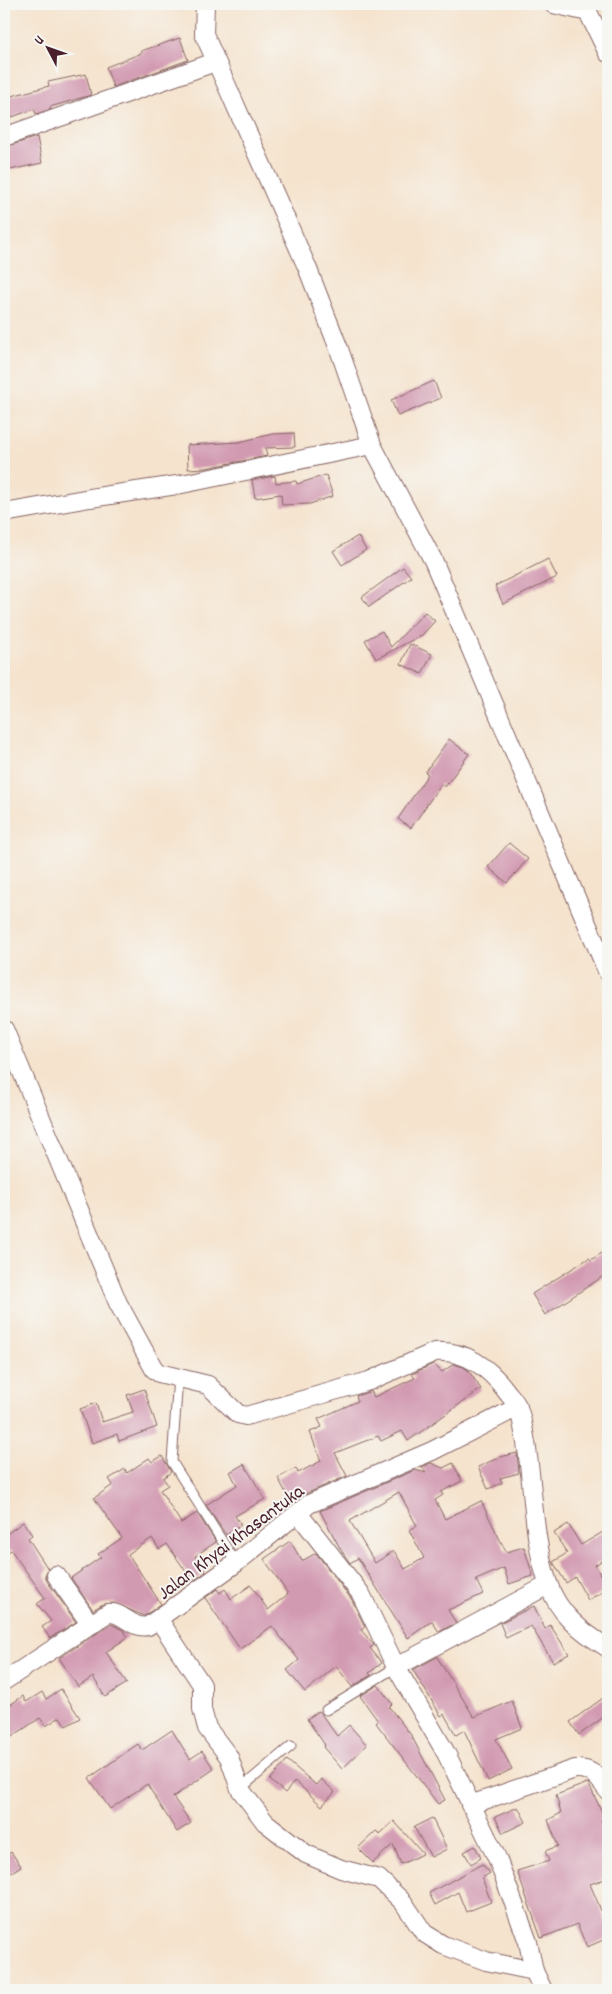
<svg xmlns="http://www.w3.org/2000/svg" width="612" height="1994" viewBox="0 0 612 1994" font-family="Dekko,sans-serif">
<rect width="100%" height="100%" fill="#f6f6f2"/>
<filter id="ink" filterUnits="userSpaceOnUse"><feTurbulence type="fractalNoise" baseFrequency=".02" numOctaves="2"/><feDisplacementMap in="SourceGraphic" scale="10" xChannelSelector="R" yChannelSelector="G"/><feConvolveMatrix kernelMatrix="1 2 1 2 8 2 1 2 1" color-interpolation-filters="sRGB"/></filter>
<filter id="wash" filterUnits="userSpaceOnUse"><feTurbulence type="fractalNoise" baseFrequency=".0096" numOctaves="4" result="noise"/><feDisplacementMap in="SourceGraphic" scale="20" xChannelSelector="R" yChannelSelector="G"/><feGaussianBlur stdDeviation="1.12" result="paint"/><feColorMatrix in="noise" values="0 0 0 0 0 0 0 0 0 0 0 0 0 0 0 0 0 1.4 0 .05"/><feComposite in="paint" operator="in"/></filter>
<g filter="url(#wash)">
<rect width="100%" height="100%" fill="#f5e3cd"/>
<g id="blocks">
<g fill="#d29ab1" fill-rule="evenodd">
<path d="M180,38L188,60L113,87L106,67L142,53L141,51Z"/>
<path d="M86,74L91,95L50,107L51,109L36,114L34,109L4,120V98L49,86L48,82Z"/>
<path d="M37,137L42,163L10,170L5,147Z"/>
<path d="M434,381L441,398L398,416L391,400Z"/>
<path d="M294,433L295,447L265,448L267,456L206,468L188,469L187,445L239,442L273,434Z"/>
<path d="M326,475L333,496L310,504L282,505L281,494L255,498L252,480L275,476L276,483L296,481L297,484Z"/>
<path d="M358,536L366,550L342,565L333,551Z"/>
<path d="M548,559L557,577L503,604L495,586Z"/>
<path d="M403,567L411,577L369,607L362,597Z"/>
<path d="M425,612L435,621L422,635L376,659L365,640L382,631L391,647Z"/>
<path d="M410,644L432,654L422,674L401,664Z"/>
<path d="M449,739L469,754L445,787L441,784L411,828L398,819L428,774L425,772Z"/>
<path d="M509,843L528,859L507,883L488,867Z"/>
<path d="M608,1249V1273L545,1315L532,1294L589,1258L591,1260Z"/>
<path d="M433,1364L442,1372L454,1364L463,1367L468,1370L481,1389L408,1441L402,1431L381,1441L378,1436L335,1453L347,1476L305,1494L292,1504L278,1478L296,1468L298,1473L321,1461L310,1432L322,1427L318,1419L358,1401L356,1396L371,1391L374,1397L415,1378L412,1374Z"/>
<path d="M144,1389L157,1427L119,1441L117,1434L92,1443L80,1409L96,1403L102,1422L133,1412L127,1395Z"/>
<path d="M517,1453L519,1473L500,1478L502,1483L488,1489L478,1467L500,1457Z"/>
<path d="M162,1456L171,1472L163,1478L168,1485L160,1490L181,1523L197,1513L216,1542L195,1556L206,1572L190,1583L186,1578L189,1576L167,1544L159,1549L152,1538L128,1554L161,1604L144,1616L114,1603L103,1604L93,1610L71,1578L101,1557L98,1554L122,1538L94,1498L113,1485L109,1479L125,1469L127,1473L149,1458L152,1462Z"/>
<path d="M431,1463L443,1468L453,1463L462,1481L441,1492L443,1495L435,1500L445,1519L481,1501L506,1552L524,1547L533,1576L509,1584L504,1568L476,1580L483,1594L448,1610L456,1623L439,1632L432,1621L408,1638L358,1558L350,1563L341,1550L320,1511L415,1470L426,1473L422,1467ZM399,1492L417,1526L409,1530L424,1558L405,1569L394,1551L375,1563L350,1521Z"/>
<path d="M244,1464L265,1499L235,1516L241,1525L226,1535L206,1505L237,1485L230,1472Z"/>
<path d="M23,1522L32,1535L28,1538L48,1569L45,1575L47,1581L76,1622L50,1638L42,1627L51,1621L37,1604L45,1598L11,1550L4,1555V1536Z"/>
<path d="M568,1524L581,1545L608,1529V1557L595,1565L608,1589L588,1600L575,1577L566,1583L553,1562L567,1553L554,1533Z"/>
<path d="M290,1541L302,1561L316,1553L352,1600L365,1627L361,1630L374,1645L370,1648L382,1663L369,1673L371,1675L352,1687L336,1666L305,1692L287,1670L299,1660L272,1626L240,1649L205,1598L217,1589L220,1593L225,1589L231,1599L251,1585L268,1610L288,1594L264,1559Z"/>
<path d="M534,1606L545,1629L550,1625L569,1654L553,1662L531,1626L506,1638L500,1623Z"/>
<path d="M111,1624L123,1630L128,1637L106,1652L127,1683L105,1697L93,1677L78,1687L59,1658Z"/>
<path d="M437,1657L474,1717L512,1701L522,1728L496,1739L512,1769L488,1781L464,1730L456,1735L444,1714L441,1716L413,1670Z"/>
<path d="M378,1685L392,1704L389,1707L411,1735L445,1800L438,1804L376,1723L378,1721L360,1696Z"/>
<path d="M61,1689L80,1718L66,1726L60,1717L46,1726L40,1718L4,1742V1709L23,1696L26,1702L42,1692L46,1699Z"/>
<path d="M603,1698L608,1706V1714L579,1735L570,1722Z"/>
<path d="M319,1711L337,1736L349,1725L367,1745L342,1769L323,1747L325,1745L307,1719Z"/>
<path d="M172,1730L190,1759L202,1751L214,1769L173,1797L191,1823L177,1832L147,1784L110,1809L89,1778L138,1744L142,1750Z"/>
<path d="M287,1760L316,1785L321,1779L335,1792L322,1806L295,1781L285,1793L270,1780Z"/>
<path d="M588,1783L605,1818L601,1820L608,1837V1878L590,1884L608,1927V1938L587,1947L577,1924L541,1938L517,1871L549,1861L545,1851L558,1846L548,1820L561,1813L556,1795Z"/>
<path d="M518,1807L526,1822L503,1833L495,1817Z"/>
<path d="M432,1818L447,1849L431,1857L414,1827Z"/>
<path d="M394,1821L423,1854L401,1864L393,1844L373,1863L358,1848L376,1831L380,1834Z"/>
<path d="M475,1846L481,1858L471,1864L464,1852Z"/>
<path d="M11,1852L21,1866L4,1877V1857Z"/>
<path d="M482,1864L490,1873L482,1878L491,1902L466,1912L458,1892L435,1905L429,1893Z"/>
</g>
</g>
</g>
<g filter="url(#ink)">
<use href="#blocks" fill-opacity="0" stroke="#866464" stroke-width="1"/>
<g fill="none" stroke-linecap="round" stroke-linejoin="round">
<defs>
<g id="lane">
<path d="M178,1377L172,1462L236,1563"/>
<path d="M326,1710L396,1667"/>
<path d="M240,1789L291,1746"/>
</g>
<g id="street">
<path d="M205,4L204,34L307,267L339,349L372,445L433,560L608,973"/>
<path d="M553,4L588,12L608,53"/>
<path d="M4,137L215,62"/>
<path d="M4,513L90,498L177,485L372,445"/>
<path d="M4,1029L118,1303L154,1369L159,1373L208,1385L238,1414L246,1416L369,1381L435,1352C467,1350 490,1369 507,1392C511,1397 516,1402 518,1408C522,1417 523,1428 525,1437C534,1485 532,1537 548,1583C558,1614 582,1632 608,1648"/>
<path d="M298,1513L361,1594L396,1667L446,1753L497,1858L528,1942L534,1971"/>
<path d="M56,1575L91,1625"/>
<path d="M159,1620L202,1685V1709L207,1728L229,1757L240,1789L265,1822L306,1854L341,1869L379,1879L403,1902L424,1933L443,1945L486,1961L534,1971L543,1990"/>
<path d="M396,1667L548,1585"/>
<path d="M4,1681L108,1613C123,1611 132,1630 148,1626L236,1563L309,1504L432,1451L518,1407"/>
<path d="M470,1805L575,1769C593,1768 598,1778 608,1791"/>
</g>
</defs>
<use href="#lane" stroke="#866464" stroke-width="11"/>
<use href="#street" stroke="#866464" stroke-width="20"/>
<use href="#lane" stroke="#fff" stroke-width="9"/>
<use href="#street" stroke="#fff" stroke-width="18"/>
</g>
</g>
<g text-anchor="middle" stroke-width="4" stroke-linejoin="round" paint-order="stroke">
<g font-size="20" fill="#4a1f2b" stroke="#f6f6f2">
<text transform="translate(230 1541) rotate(-37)" y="7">Jalan Khyai Khasantuka</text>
</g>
</g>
<rect width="612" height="1994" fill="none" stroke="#f6f6f2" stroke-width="20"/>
<g transform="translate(48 48) rotate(311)" stroke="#f6f6f2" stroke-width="4" paint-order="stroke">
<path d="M0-4L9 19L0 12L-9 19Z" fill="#4a1f2b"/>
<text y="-8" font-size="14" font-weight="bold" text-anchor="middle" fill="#4a1f2b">U</text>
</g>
</svg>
